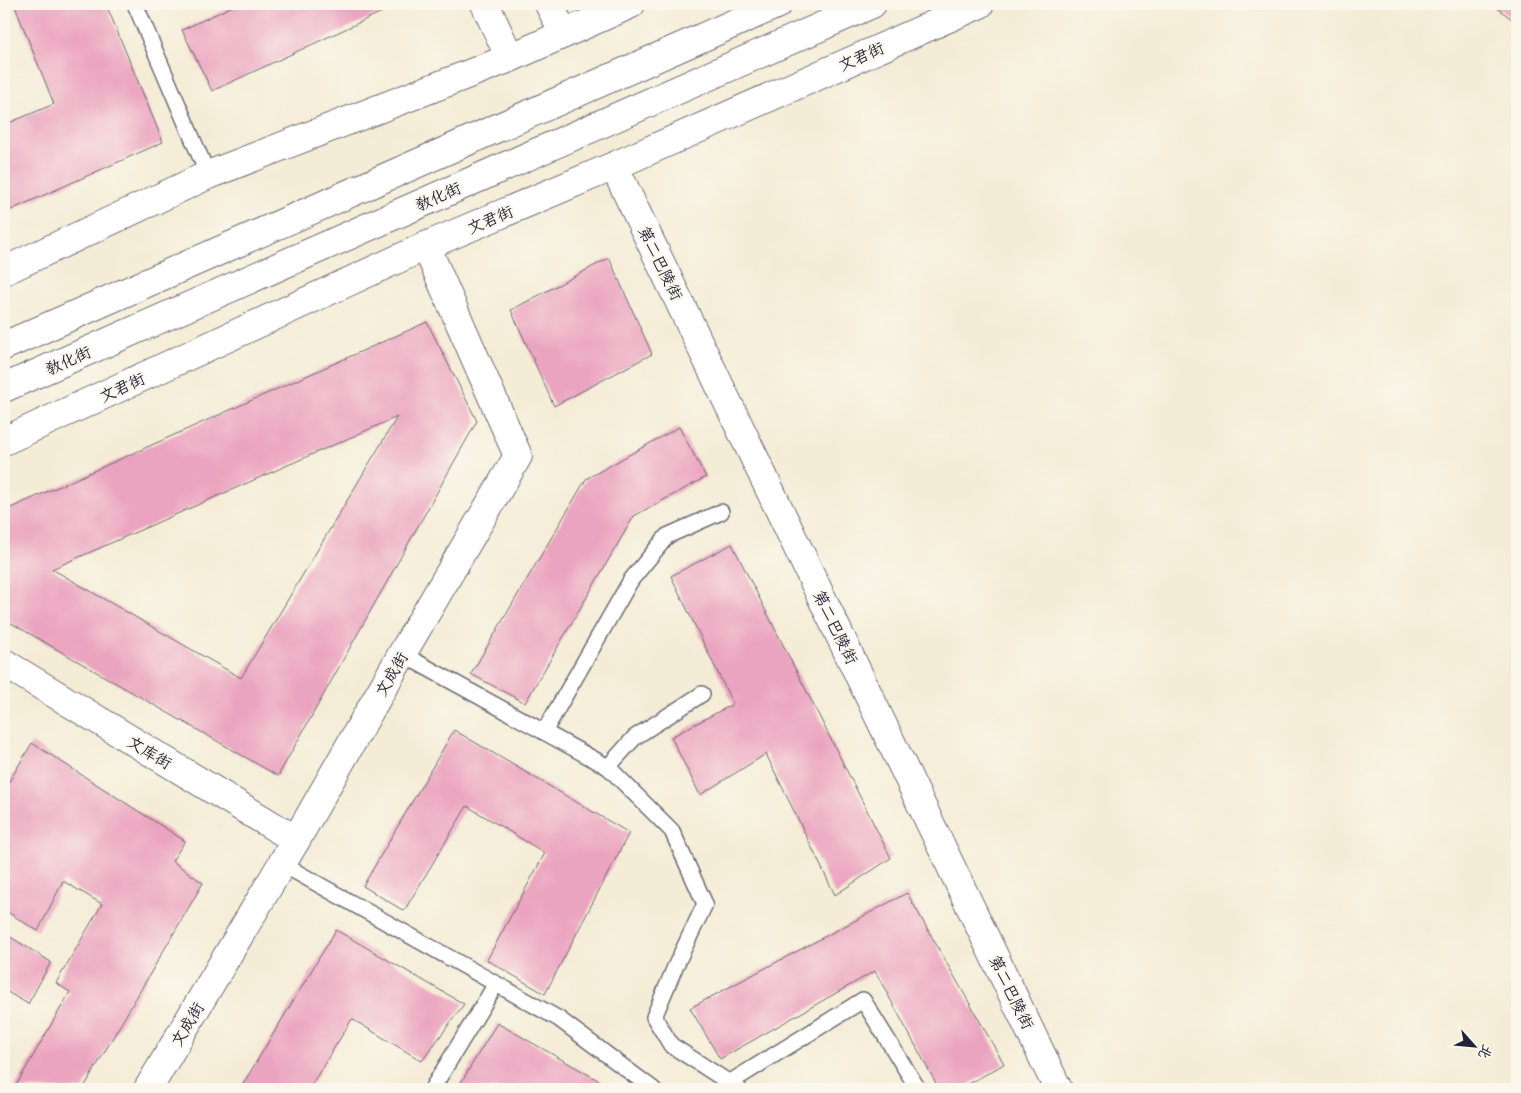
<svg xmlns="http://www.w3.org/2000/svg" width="1521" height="1093" viewBox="0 0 1521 1093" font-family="Sriracha,'LXGW WenKai TC',sans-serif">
<rect width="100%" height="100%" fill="#fbf7ec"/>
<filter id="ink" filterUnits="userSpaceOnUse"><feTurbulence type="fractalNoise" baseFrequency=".02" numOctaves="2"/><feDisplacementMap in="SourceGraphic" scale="10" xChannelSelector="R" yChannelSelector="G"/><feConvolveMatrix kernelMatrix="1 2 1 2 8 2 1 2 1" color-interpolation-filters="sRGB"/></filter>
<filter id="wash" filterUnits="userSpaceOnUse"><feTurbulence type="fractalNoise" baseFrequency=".0096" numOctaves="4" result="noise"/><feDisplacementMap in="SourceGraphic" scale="20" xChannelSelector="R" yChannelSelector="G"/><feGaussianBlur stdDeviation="1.12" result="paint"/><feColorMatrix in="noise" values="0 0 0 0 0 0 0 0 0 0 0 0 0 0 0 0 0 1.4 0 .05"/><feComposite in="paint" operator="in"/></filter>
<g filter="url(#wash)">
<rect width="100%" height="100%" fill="#f4ecd6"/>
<g id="blocks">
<g fill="#eba4bf" fill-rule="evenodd">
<path d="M14,4H106L163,142L4,213V125L54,104Z"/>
<path d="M237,4H399L212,91L182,30Z"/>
<path d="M1492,4H1517V23Z"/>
<path d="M609,258L652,354L554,406L511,310Z"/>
<path d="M427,322L477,421L278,776L4,619V511ZM397,417L241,678L52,569Z"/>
<path d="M679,427L706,477L634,516L525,703L471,674L586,479Z"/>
<path d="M732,544L891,858L835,895L766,754L700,795L671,737L733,704L671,576Z"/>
<path d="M454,730L629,833L545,994L487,960L545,853L467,806L404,911L363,886Z"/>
<path d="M32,743L185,841L172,861L203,883L83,1089H14L70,992L56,983L102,904L63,881L38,931L4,910V790Z"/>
<path d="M907,893L1004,1064L960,1089H939L875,971L720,1059L690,1008Z"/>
<path d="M336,930L464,1004L422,1061L352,1019L309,1089H240Z"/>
<path d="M4,933L51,962L28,1004L4,990Z"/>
<path d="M497,1023L614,1089H457Z"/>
</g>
</g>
</g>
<g filter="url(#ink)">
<use href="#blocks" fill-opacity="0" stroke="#6c6971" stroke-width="1"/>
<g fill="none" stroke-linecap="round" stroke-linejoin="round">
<defs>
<g id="service">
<path d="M135,4L208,175"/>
<path d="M402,654L608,767L672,831L705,904L675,967L654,1017L671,1045L739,1089"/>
<path d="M544,732L631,580L667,536L721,512"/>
<path d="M608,767L635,737L702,694"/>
<path d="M282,864L559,1019L653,1089"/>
<path d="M729,1083L863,1000L918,1089"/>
<path d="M432,1089L496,984"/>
</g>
<path id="minor" d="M4,663L296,840"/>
<g id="tertiary">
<path d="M614,166L1058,1089"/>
<path d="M148,1089L296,840L402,654L518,456L426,246"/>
</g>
<g id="secondary">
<path d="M485,4L510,58"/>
<path d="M549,4L564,34"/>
</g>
<g id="trunk">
<path d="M4,271L208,175L510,58L631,4"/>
<path d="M4,346L778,4"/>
<path d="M4,388L872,4"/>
<path d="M4,441L426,246L614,166L980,4"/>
</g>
</defs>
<use href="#service" stroke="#6c6971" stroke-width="18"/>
<use href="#minor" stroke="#6c6971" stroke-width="30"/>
<use href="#tertiary" stroke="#6c6971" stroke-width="30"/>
<use href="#secondary" stroke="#6c6971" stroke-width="30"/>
<use href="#trunk" stroke="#6c6971" stroke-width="30"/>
<use href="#service" stroke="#fff" stroke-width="15"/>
<use href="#minor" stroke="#fff" stroke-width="28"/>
<use href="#tertiary" stroke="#fff" stroke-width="28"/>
<use href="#secondary" stroke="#fff" stroke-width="28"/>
<use href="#trunk" stroke="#fff" stroke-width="28"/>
</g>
</g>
<g text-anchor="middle" stroke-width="4.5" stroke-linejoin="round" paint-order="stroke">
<g font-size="16" fill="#22223b" stroke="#fbf7ec">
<text transform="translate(861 56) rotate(-24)" y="6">文君街</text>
<text transform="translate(438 196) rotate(-24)" y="6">教化街</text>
<text transform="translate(490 219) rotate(-23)" y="6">文君街</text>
<text transform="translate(661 263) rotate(64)" y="6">第二巴陵街</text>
<text transform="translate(68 360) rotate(-24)" y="6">教化街</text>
<text transform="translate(122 387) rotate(-25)" y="6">文君街</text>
<text transform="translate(836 627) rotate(64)" y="6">第二巴陵街</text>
<text transform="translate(391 674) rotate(-60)" y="6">文成街</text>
<text transform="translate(150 752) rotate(31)" y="6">文库街</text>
<text transform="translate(1012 992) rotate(64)" y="6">第二巴陵街</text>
<text transform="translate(187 1024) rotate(-59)" y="6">文成街</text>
</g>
</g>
<rect width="1521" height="1093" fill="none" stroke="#fbf7ec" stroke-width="20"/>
<g transform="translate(1474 1046) rotate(117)" stroke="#fbf7ec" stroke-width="4" paint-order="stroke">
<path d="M0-4L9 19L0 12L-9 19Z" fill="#22223b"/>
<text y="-8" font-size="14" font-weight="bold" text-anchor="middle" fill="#22223b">北</text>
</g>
</svg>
